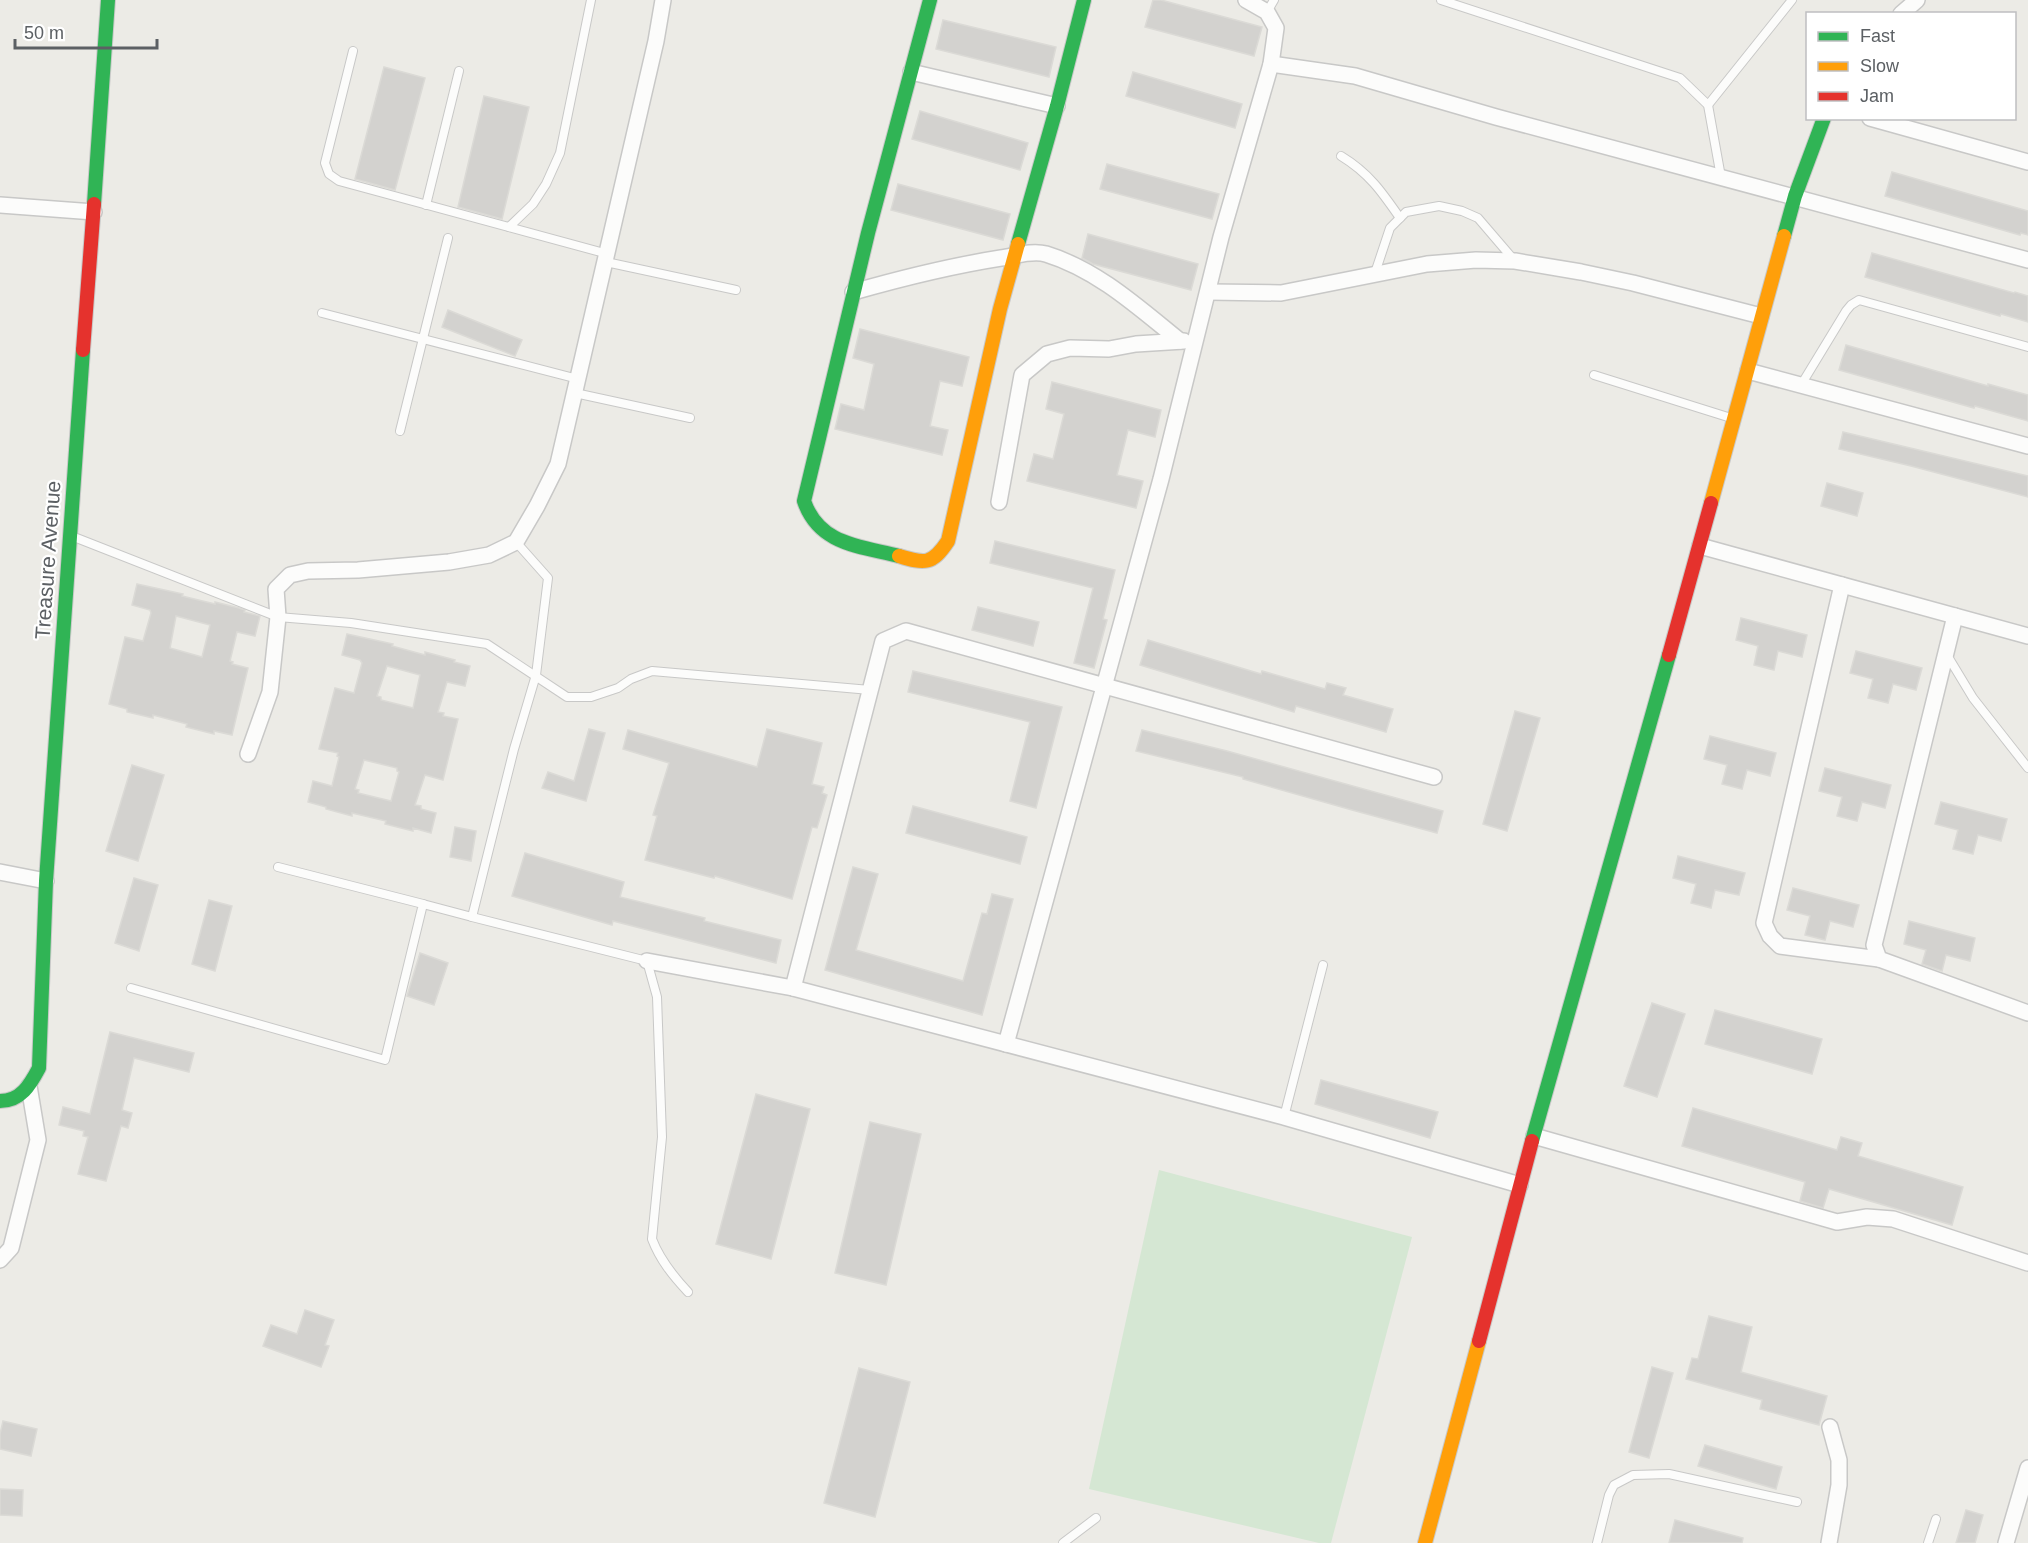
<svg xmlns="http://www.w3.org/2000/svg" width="2028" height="1543" viewBox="0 0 2028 1543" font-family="Helvetica,sans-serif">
<rect width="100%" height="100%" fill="#ecebe6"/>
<path fill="#d5e7d3" d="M1159,1170L1412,1237L1331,1543H1319L1089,1489Z"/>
<g fill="#d3d2cf" stroke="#dbdad6" stroke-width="1.5" fill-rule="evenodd">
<path d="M1153,0H1161L1262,27L1254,56L1145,27Z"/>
<path d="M943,20L1056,47L1049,77L936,49Z"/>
<path d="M384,67L425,78L395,190L355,179Z"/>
<path d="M1133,72L1242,104L1235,128L1126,96Z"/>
<path d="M484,96L529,107L502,219L458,207Z"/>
<path d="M920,111L1028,143L1020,170L912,139Z"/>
<path d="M1107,164L1219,194L1212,219L1100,189Z"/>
<path d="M1892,172L2028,211V235L2021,233L2020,235L1885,196Z"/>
<path d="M898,184L1010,214L1003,240L891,210Z"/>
<path d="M1088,234L1198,264L1191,290L1093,264L1082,258Z"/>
<path d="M1872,253L2014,293L2015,292L2028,296V322L2001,314L2000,316L1865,277Z"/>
<path d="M448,310L522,340L515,356L442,327Z"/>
<path d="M860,329L969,357L962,386L940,381L930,426L948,430L942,455L835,429L841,404L864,410L874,364L853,358Z"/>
<path d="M1846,345L1988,386V384L2028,395V421L1975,406L1974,408L1839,370Z"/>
<path d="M1052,382L1161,410L1155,437L1128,430L1117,475L1143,481L1136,508L1027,481L1034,454L1053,459L1064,414L1046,409Z"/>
<path d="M1843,432L2028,476V497L1911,466L1839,449Z"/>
<path d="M1827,483L1863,493L1857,516L1821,506Z"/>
<path d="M995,541L1115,570L1103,619L1107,620L1094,668L1074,663L1093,588L990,563Z"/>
<path d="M137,584L183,594L182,596L215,604V602L239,608L245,610L244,612L260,616L255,636L237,632L230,661L233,662L232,664L248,668L232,735L214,731V734L186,727L187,724L153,715V718L127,712V709L109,704L125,637L143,641L151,613L150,610L132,605ZM176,616L210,625L202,657L170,648Z"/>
<path d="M978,607L1039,622L1033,646L972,630Z"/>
<path d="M1741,618L1807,635L1802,657L1778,651L1774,670L1754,665L1758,646L1736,640Z"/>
<path d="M347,634L393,644L392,646L425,655V652L455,660L454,662L470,666L465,686L447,682L438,712L444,713L443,716L458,719L443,780L425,775L415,805L421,806V809L436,813L431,833L413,828V831L385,824L386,821L352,813V816L326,809V807L308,802L313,781L332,786L339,757L337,756L338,753L319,749L335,688L354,693L362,663L360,660L342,655ZM387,666L420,675L413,708L381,700V697L377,696ZM364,760L397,768V771L399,772L391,801L358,793L359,790L355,789Z"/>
<path d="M1148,640L1261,674L1262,671L1325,689L1327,683L1346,688L1343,695L1393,709L1386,732L1296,706L1294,712L1140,665Z"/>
<path d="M1856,651L1922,668L1916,690L1893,684L1888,703L1868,698L1873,679L1850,673Z"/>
<path d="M913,671L1062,707L1036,808L1010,801L1030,722L908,692Z"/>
<path d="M1515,711L1540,718L1507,831L1483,824Z"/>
<path d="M589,729L605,733L586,801L542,788L548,772L574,781Z"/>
<path d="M767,729L822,743L812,784L824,787L822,793L827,795L817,828L812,827L792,899L715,876L714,878L645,860L657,816L653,815L669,763L623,749L628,730L757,767Z"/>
<path d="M1142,730L1227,751L1443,811L1437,833L1352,810L1243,779V777L1136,751Z"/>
<path d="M1710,736L1776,753L1770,776L1747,770L1742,789L1722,784L1727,765L1704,759Z"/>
<path d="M132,765L164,775L138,861L106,851Z"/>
<path d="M1825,768L1891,785L1885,808L1862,802L1857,821L1837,816L1842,797L1819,791Z"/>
<path d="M1941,802L2007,819L2001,841L1978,835L1973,854L1953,849L1958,830L1935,824Z"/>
<path d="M913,806L1027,837L1020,864L906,833Z"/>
<path d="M455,827L476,831L471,861L450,857Z"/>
<path d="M525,853L624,882L620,897L705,918L704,921L781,940L776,963L613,921L612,925L512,896Z"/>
<path d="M1678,856L1745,873L1739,895L1715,890L1711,908L1691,903L1696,884L1673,878Z"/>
<path d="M853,867L878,874L856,950L963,981L982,913L987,914L992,894L1013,899L982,1015L825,970Z"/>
<path d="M134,878L158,885L139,951L115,943Z"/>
<path d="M1793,888L1859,905L1853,927L1830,921L1825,940L1805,935L1810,916L1787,910Z"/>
<path d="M209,900L232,906L215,971L192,964Z"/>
<path d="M1909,921L1975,938L1970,961L1946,955L1942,971L1922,964L1926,950L1904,944Z"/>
<path d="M420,953L448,963L434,1005L407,996Z"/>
<path d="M1652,1003L1685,1014L1657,1097L1624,1086Z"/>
<path d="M1715,1010L1822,1039L1812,1074L1705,1044Z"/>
<path d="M110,1032L194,1053L189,1072L134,1058L122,1110L132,1113L128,1128L121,1126L106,1181L78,1174L88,1137L83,1136L84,1131L59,1125L63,1107L90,1114Z"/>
<path d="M1321,1080L1438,1112L1430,1138L1315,1104Z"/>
<path d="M756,1094L810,1109L771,1259L716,1244Z"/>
<path d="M1693,1108L1837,1150L1841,1137L1862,1143L1858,1156L1963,1187L1952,1225L1829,1189L1823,1208L1800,1201L1805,1182L1682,1146Z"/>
<path d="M870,1122L921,1134L886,1285L835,1273Z"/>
<path d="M305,1310L334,1320L325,1345L329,1346L321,1367L263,1346L271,1325L297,1334Z"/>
<path d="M1709,1316L1752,1327L1741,1372L1827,1396L1819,1425L1760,1409L1762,1400L1686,1379L1692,1358L1698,1359Z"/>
<path d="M1652,1367L1673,1373L1649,1458L1629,1452Z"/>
<path d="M859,1368L910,1382L875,1517L824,1503Z"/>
<path d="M3,1421L37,1429L31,1456L0,1449V1434Z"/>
<path d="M1705,1445L1782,1467L1776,1489L1698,1466Z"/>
<path d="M0,1489L23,1490L22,1516L0,1515Z"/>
<path d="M1966,1510L1983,1515L1975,1543H1956Z"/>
<path d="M1675,1520L1743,1538L1742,1543H1669Z"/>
</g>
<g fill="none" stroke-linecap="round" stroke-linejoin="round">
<defs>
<g id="lane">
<path d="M1441,0L1680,78L1708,105L1721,177"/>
<path d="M1267,12L1274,0"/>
<path d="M353,51L325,163L329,174L339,181L608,254"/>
<path d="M1708,105L1792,0"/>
<path d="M1341,156C1369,173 1382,192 1400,218"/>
<path d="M426,205L459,71"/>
<path d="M509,227L533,204L546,184L560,153L591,0"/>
<path d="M606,262L736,290"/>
<path d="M1375,273L1390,228L1406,212L1439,206L1462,211L1478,218L1514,260"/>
<path d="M322,313L578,379"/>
<path d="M1594,375L1731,418"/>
<path d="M1801,385L1846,311L1851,305L1859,300L2028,347"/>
<path d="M575,393L690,418"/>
<path d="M400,431L448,238"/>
<path d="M74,537L278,617L351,623L487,644L567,697H591L618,688L631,679L652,671L870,690"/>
<path d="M1947,655L1973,698L2028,768"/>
<path d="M423,904L472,917L514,749L536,675L548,578L516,542"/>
<path d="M472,917L647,961L657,997L662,1137L652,1239C660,1260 673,1276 688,1292"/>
<path d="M131,988L385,1060L423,904L278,867"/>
<path d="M1284,1117L1323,965"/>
<path d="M1063,1543L1096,1518"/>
<path d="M1597,1543L1609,1495L1614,1485L1633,1475L1669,1474L1797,1502"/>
<path d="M1928,1543L1936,1519"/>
</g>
<g id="street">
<path d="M1901,14L1917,0"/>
<path d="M1271,64L1355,76L1496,117L2028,260"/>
<path d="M911,72L1057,106"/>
<path d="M1870,118L2028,162"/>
<path d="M0,205L94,212"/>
<path d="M853,292C902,278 950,266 1001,258C1015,256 1032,250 1046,254C1098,270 1139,308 1180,341"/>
<path d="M1209,292L1281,293L1427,264L1476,260L1515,261L1581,272L1633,283L1761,316"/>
<path d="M1748,371L2028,446"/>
<path d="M999,502L1022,375L1047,354L1070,348L1109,349L1136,344L1184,341"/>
<path d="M1700,546L2028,636"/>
<path d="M1842,585L1764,923L1770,936L1780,946L1879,959"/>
<path d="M1955,616L1874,945L1879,959L2028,1013"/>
<path d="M248,754L270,692L278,617L276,589L290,575L308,571L358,570L449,562L489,555L516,542L537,506L558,464L656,41L663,0"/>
<path d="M0,872L46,881"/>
<path d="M647,961L793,988L1284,1117L1520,1185"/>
<path d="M793,988L883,641L906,631L1434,777"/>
<path d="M1006,1044L1161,479L1221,237L1271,64L1276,28L1267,12L1246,0"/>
<path d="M1534,1136L1837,1222L1867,1217L1893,1219L2028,1263"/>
<path d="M0,1260L11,1248L38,1140L29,1086"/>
<path d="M1829,1543L1839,1485V1460L1830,1427"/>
<path d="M2006,1543L2028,1468"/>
</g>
<g id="fast">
<path d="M94,204L108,0"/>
<path d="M1784,236L1795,196L1824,118"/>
<path d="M1018,244L1057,106L1084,0"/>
<path d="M899,556C860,546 819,545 804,501L868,233L930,0"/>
<path d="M0,1101C21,1101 30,1085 39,1068L46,881L83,350"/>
<path d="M1532,1141L1669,655"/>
</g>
<g id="slow">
<path d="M1711,503L1784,236"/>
<path d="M899,556C925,564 932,565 948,541L1000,309L1018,244"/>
<path d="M1425,1543L1479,1341"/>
</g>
<g id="jam">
<path d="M83,350L94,204"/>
<path d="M1669,655L1711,503"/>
<path d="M1479,1341L1532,1141"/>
</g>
</defs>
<use href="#lane" stroke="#c8c8c7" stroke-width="10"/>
<use href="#street" stroke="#c8c8c7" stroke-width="18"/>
<use href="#fast" stroke="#c8c9c8" stroke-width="16"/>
<use href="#slow" stroke="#c8c9c8" stroke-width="16"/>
<use href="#jam" stroke="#c8c9c8" stroke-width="16"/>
<use href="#lane" stroke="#fcfcfb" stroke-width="8"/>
<use href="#street" stroke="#fcfcfb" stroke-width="15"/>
<use href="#fast" stroke="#30b455" stroke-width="14"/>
<use href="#slow" stroke="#ff9f0a" stroke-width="14"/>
<use href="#jam" stroke="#e5322d" stroke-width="14"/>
</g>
<g text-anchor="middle" stroke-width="4.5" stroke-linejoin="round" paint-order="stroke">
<g font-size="21" fill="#5c6064" stroke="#fff">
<text transform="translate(48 560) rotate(-86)" y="7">Treasure Avenue</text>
</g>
</g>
<rect x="1806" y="12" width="210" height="108" fill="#ffffff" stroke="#bebfc1" stroke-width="1.5"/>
<rect x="1818" y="32" width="30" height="9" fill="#30b455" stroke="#bebfc1" stroke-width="1.5"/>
<text x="1860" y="42" font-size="18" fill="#5c6064">Fast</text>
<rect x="1818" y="62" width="30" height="9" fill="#ff9f0a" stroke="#bebfc1" stroke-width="1.5"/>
<text x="1860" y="72" font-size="18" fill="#5c6064">Slow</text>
<rect x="1818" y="92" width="30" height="9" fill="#e5322d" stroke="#bebfc1" stroke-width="1.5"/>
<text x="1860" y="102" font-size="18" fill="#5c6064">Jam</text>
<path d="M15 39v9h142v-9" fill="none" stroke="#5c6064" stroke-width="3"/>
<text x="24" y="39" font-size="18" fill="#5c6064" stroke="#ffffff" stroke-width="4.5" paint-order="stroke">50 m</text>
</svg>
